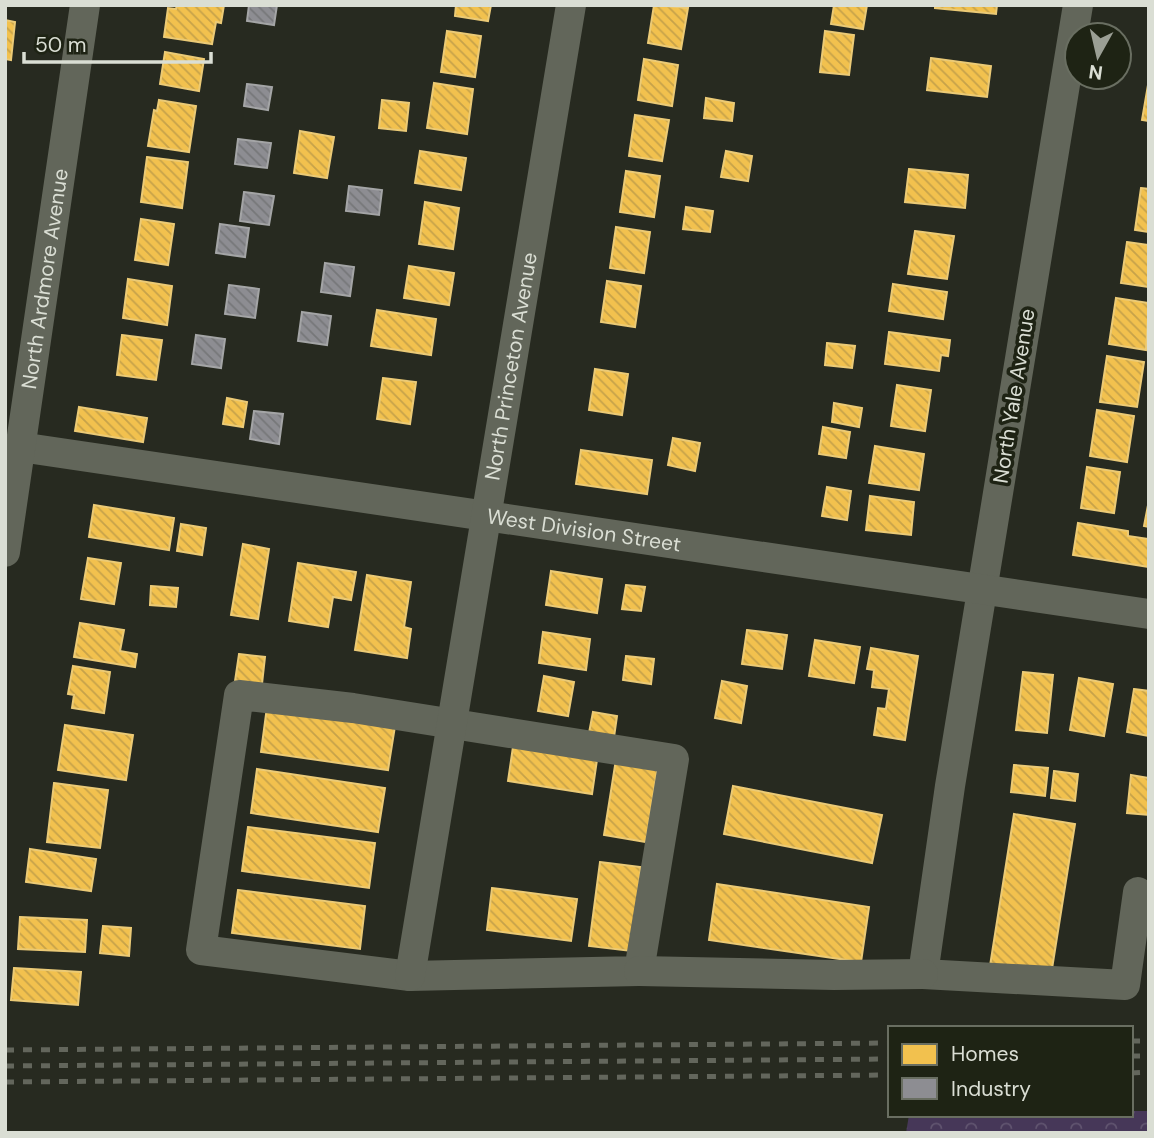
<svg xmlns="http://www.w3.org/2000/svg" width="1154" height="1138" viewBox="0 0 1154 1138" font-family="'DM Sans',sans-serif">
<defs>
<pattern id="park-crowns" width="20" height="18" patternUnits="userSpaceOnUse" patternTransform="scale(1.75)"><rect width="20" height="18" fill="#463758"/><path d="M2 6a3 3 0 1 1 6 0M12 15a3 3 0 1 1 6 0" fill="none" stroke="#60546f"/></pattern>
<pattern id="homes-back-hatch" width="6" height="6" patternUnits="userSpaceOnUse" patternTransform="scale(1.75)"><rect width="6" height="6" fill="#f2c14e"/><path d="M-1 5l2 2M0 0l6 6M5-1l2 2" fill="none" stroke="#c6a24a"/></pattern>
<pattern id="industry-back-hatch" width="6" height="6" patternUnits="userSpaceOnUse" patternTransform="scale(1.75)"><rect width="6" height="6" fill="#8d8d92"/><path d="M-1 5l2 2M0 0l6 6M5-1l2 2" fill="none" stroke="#767779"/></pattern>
</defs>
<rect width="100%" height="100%" fill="#272a20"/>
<path fill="url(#park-crowns)" d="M1131,1111H1149V1133H906L909,1115H1131Z"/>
<g fill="url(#homes-back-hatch)" stroke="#ebca76" stroke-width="2">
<path d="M177,5H224L221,23L216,22L212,44L164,37L168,8L176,9Z"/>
<path d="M456,5H491L488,21L455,16Z"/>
<path d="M654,5L688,8L681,49L648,43Z"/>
<path d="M834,5H867L863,29L831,24Z"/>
<path d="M935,5H997L996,14L935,8Z"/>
<path d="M5,20L15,22L11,60L5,59Z"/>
<path d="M447,31L481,36L475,77L441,72Z"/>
<path d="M825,31L854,35L849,75L820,72Z"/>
<path d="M165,52L204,59L199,91L160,84Z"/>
<path d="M931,58L991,66L987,97L927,90Z"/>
<path d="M644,59L678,65L672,106L638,100Z"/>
<path d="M434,83L473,89L467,134L427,128Z"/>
<path d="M1148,85H1149V121L1142,120Z"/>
<path d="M706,98L734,103L732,121L704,118Z"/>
<path d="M159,100L196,106L189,152L148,146L154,110L157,111Z"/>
<path d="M382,100L409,103L406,131L379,128Z"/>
<path d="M635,115L669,120L662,161L629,156Z"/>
<path d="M300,131L334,137L327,178L294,173Z"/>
<path d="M420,151L466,158L461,190L415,183Z"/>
<path d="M726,151L752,156L748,181L721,177Z"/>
<path d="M147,157L188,162L182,208L141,202Z"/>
<path d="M909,169L968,175L965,208L905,202Z"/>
<path d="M626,171L660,176L654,217L620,212Z"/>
<path d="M1141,188L1149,189V232L1135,230Z"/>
<path d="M425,202L459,208L453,249L419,244Z"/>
<path d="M686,207L713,211L710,232L683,229Z"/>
<path d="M141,219L174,224L168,265L135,260Z"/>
<path d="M616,227L650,232L644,273L610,268Z"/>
<path d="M915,231L954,236L947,279L908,274Z"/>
<path d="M1127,242L1149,245V287L1121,283Z"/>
<path d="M409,266L454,273L449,305L404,298Z"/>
<path d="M128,279L172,286L167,325L123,318Z"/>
<path d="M607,281L641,286L635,327L601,322Z"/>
<path d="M893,284L947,292L943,319L889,311Z"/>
<path d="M1116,298L1149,303L1146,350L1109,344Z"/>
<path d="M377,310L436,319L431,355L371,346Z"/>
<path d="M889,332L950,340L948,356L941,355L939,371L885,364Z"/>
<path d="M122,335L162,340L156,380L117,375Z"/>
<path d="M827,343L855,346L852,368L825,365Z"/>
<path d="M1107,356L1144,362L1137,407L1100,402Z"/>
<path d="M595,369L628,374L622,415L589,410Z"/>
<path d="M383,378L416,382L410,424L377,419Z"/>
<path d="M897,385L931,390L925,431L891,426Z"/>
<path d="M227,398L247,402L243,427L223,424Z"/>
<path d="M834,403L862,408L859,427L832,422Z"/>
<path d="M79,407L147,418L143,442L75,431Z"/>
<path d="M1097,410L1134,416L1127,462L1090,456Z"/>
<path d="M823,427L850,432L846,458L819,454Z"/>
<path d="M673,438L700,443L695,471L668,465Z"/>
<path d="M875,446L924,454L919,490L869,483Z"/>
<path d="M581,450L652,460L647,494L576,484Z"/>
<path d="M1087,467L1120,472L1114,513L1081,508Z"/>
<path d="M827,487L851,491L847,520L822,516Z"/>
<path d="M870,496L914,502L911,535L866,530Z"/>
<path d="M1149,500V527L1144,526Z"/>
<path d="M94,505L174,518L169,550L89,537Z"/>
<path d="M1078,523L1128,531V536L1149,539V567L1073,555Z"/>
<path d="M181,524L206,528L202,555L177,551Z"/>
<path d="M243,544L269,549L258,619L231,615Z"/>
<path d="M88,558L121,563L114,604L81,599Z"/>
<path d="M298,563L356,572L351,600L333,597L328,627L289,621Z"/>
<path d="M551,571L602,579L597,613L546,605Z"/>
<path d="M367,575L411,582L404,627L411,629L407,658L355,650Z"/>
<path d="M626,585L645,587L641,611L622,609Z"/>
<path d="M151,586L178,588L176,607L150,605Z"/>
<path d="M80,623L124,630L120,651L137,654L135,667L74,657Z"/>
<path d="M747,630L787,635L782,669L742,664Z"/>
<path d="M543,632L590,639L586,670L539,663Z"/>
<path d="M815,640L860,647L854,683L809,676Z"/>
<path d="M871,648L918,656L905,740L874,735L878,708L886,709L889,689L872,687L874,670L867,669Z"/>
<path d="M239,654L265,657L262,684L235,681Z"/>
<path d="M626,656L654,659L651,684L623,680Z"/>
<path d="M73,666L110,672L104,713L72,708L74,695L68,694Z"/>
<path d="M1023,672L1053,675L1047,733L1016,730Z"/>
<path d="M544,676L574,682L568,716L538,711Z"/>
<path d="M1079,678L1113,684L1104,736L1070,730Z"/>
<path d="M722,681L747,686L741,723L715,718Z"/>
<path d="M1134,689L1149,691V736L1127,732Z"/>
<path d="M267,707L395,726L388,770L261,752Z"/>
<path d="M593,712L617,716L614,737L589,733Z"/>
<path d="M65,725L133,735L126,780L58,770Z"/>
<path d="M514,740L598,753L592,794L508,781Z"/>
<path d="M617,753L659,759L646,842L604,835Z"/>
<path d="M1014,765L1048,768L1045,796L1011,792Z"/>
<path d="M257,769L385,788L378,832L251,813Z"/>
<path d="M1054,771L1078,774L1075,801L1051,798Z"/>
<path d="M1131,775L1149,778V815L1127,813Z"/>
<path d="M54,783L108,790L100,848L47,842Z"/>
<path d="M733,786L882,815L872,863L724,834Z"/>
<path d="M1014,814L1075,824L1051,975L990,966Z"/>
<path d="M248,827L375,843L369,888L242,871Z"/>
<path d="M30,849L96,859L91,891L26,882Z"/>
<path d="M600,862L641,867L631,951L589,946Z"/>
<path d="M717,884L869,907L861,962L709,940Z"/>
<path d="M492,888L577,899L571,941L487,930Z"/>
<path d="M238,890L365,906L360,949L232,933Z"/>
<path d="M20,917L87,920L85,952L18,949Z"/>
<path d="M103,926L131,928L129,956L100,953Z"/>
<path d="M14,968L81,972L78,1005L11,1000Z"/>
</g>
<g fill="url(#industry-back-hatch)" stroke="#a4a5a6" stroke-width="2">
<path d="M249,5H277L274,25L247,21Z"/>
<path d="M247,84L272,87L268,110L244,106Z"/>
<path d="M238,139L271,143L267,168L235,164Z"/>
<path d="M349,186L382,190L379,215L346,211Z"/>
<path d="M244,192L274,196L269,225L240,221Z"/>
<path d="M220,224L249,228L245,257L216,253Z"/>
<path d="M325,263L354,267L350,296L321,292Z"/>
<path d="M229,285L259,289L255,318L225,314Z"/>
<path d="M302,312L331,316L327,345L298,341Z"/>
<path d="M196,335L225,339L221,368L192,364Z"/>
<path d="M254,411L283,414L279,444L250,439Z"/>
</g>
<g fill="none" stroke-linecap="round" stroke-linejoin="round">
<g stroke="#62665a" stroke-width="30">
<path d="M1078,5L950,786L923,974L1125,985L1138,892"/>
<path id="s1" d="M20,447L1149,614"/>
<path id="s2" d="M5,552L85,5"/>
<path d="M239,695L353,708L674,759L639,971L410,976L201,950Z"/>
<path d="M639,971L834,975L923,974"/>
<path id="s3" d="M410,976L571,5"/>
</g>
<g stroke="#63665c" stroke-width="5" stroke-dasharray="9 9" stroke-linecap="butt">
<path d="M1131,1041H1149"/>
<path d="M5,1050L890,1043"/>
<path d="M1131,1056H1149"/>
<path d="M5,1066L890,1059"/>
<path d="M1131,1073L1149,1072"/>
<path d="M5,1082L890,1075"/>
</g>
</g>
<g text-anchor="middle" stroke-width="7" stroke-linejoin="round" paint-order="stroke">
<g font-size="21" fill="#daded4" stroke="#1e2314">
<text dy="7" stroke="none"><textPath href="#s2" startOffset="276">North Ardmore Avenue</textPath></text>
<text dy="7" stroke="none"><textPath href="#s3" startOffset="618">North Princeton Avenue</textPath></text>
<text transform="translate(1014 396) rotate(-81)" y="7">North Yale Avenue</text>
<text dy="7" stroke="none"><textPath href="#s1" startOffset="570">West Division Street</textPath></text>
</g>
</g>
<rect width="1154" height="1138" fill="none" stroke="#daded4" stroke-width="14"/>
<rect x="888" y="1026" width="245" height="91" fill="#1e2314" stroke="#696e61" stroke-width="2"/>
<rect x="902" y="1044" width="35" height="21" fill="#f2c14e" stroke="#696e61" stroke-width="2"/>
<text x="951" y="1061" font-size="21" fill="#daded4">Homes</text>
<rect x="902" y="1078" width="35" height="21" fill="#8d8d92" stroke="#696e61" stroke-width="2"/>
<text x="951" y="1096" font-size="21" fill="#daded4">Industry</text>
<g transform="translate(1098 56) rotate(188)"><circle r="33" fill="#1e2314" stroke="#696e61" stroke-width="2"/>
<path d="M0-5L12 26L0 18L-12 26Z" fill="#9b9f95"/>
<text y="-10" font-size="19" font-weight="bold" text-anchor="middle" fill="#daded4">N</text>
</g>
<path d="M24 52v10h187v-10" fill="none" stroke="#daded4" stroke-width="3.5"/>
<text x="35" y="52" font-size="21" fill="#daded4" stroke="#1e2314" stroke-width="5" paint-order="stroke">50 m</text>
</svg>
